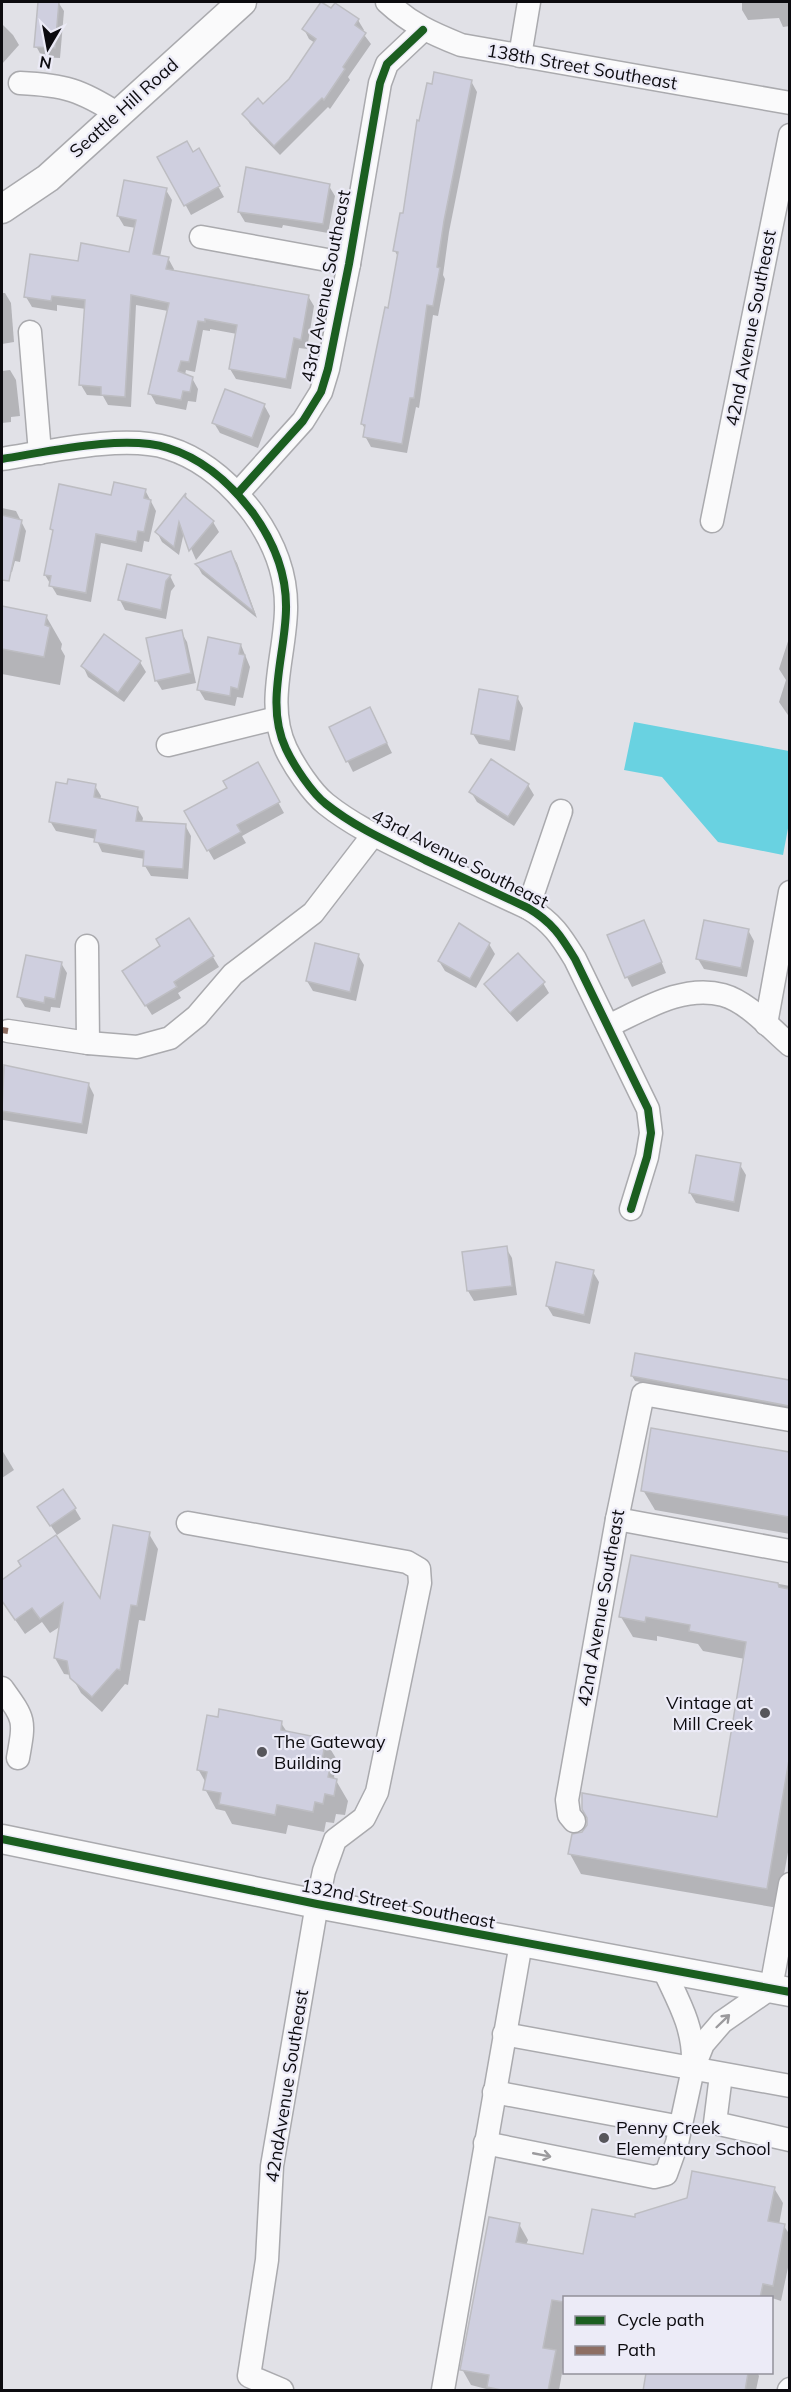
<svg xmlns="http://www.w3.org/2000/svg" width="791" height="2392" viewBox="0 0 791 2392" font-family="Mulish,sans-serif">
<rect width="100%" height="100%" fill="#e1e1e7"/>
<path fill="#69d2e1" d="M634,722L789,751V823L783,855L718,842L662,777L624,770Z"/>
<g fill="#0003">
<path d="M40,2H58L64,11L60,58L42,57L36,46Z"/>
<path d="M742,2H790V26L783,27L779,18L748,20L742,10Z"/>
<path d="M331,10L358,20L364,30L362,32L371,44L348,77L350,80L330,109L328,107L280,155L250,124L244,114L263,106L290,80L315,43L309,39L304,29Z"/>
<path d="M2,24L13,35L19,45L2,64Z"/>
<path d="M471,81L477,92L449,232L443,275L445,279L438,316L433,315L419,408L416,407L407,453L371,447L365,436L366,430L362,424L389,309L398,257L395,251L404,215Z"/>
<path d="M198,150L224,197L191,215L160,158L193,154Z"/>
<path d="M329,186L335,196L328,233L283,225L282,228L245,222L239,212Z"/>
<path d="M166,190L172,200L160,257L168,258L174,269L173,272L308,296L314,306L307,349L299,348L291,389L236,379L230,369L237,334L210,329V331L203,330L195,372L186,370L185,375L192,378L198,389L196,402L188,401L186,410L156,404L150,393L168,311L136,305L131,407L108,405L103,396L87,395L81,385L86,309L57,305V311L32,307L26,297L79,263L130,254L136,228L124,226L118,216Z"/>
<path d="M2,293H5L11,303L14,342L2,344Z"/>
<path d="M10,370L16,380L20,416L11,417V422L2,423V371Z"/>
<path d="M264,405L270,416L258,448L220,433L214,423Z"/>
<path d="M145,490L156,511L149,542L144,541L142,552L101,543L91,602L57,595L45,575L54,533L51,529L113,497Z"/>
<path d="M186,496L190,503L213,522L219,532L196,560L184,532L179,555L162,542L157,532Z"/>
<path d="M2,508L16,511L26,531L20,562L15,561L12,572L2,570Z"/>
<path d="M231,553L237,563L257,618L202,574L197,565Z"/>
<path d="M170,576L175,586L171,591L166,619L125,610L120,600Z"/>
<path d="M2,607L46,616L62,644L61,649L65,656L60,685L2,674Z"/>
<path d="M181,632L187,642L196,683L162,690L156,680Z"/>
<path d="M790,635L789,704L790,718L779,702L786,680L779,669Z"/>
<path d="M241,645L250,667L243,698L237,697L235,706L205,700L199,690Z"/>
<path d="M140,662L146,672L124,702L88,677L83,666Z"/>
<path d="M517,697L523,708L515,751L479,744L473,734Z"/>
<path d="M375,719L392,753L353,772L331,728Z"/>
<path d="M257,764L284,813L242,836L246,843L214,860L186,812L229,789Z"/>
<path d="M528,785L534,795L514,826L477,802L471,792Z"/>
<path d="M95,786L101,796L100,800L137,808L143,818L142,823L185,825L191,836L188,879L151,876L145,866V859L102,852L96,839L56,831L50,821Z"/>
<path d="M748,930L754,941L747,977L704,969L698,959Z"/>
<path d="M649,932L666,973L632,987L627,977Z"/>
<path d="M489,944L495,954L476,988L445,971L439,961Z"/>
<path d="M162,947L213,957L219,967L178,993L181,998L152,1015L130,981Z"/>
<path d="M358,955L364,965L356,1001L313,991L307,981Z"/>
<path d="M61,963L67,973L60,1008L51,1007L50,1012L25,1007L19,997Z"/>
<path d="M543,983L549,993L517,1022L492,994L486,984Z"/>
<path d="M5,1067L89,1085L94,1095L87,1134L3,1120L2,1085Z"/>
<path d="M740,1165L746,1175L739,1212L696,1203L690,1193Z"/>
<path d="M506,1248L512,1258L517,1295L474,1301L468,1291L463,1254Z"/>
<path d="M593,1272L599,1282L590,1324L553,1316L547,1306Z"/>
<path d="M636,1354L790,1382V1409L635,1381L632,1376Z"/>
<path d="M653,1429L790,1454V1534L655,1510L643,1490Z"/>
<path d="M2,1450L14,1470L2,1478Z"/>
<path d="M75,1509L81,1519L57,1535L45,1517Z"/>
<path d="M149,1534L158,1549L145,1621L139,1620L128,1685L125,1684L102,1712L81,1693L71,1675L64,1674L55,1658L61,1626L50,1633L42,1622L25,1634L2,1601V1582L23,1567L101,1602Z"/>
<path d="M632,1557L790,1586V1841L778,1908L581,1874L570,1854L718,1818L745,1659L703,1651L698,1644L657,1636V1641L633,1637L621,1617Z"/>
<path d="M281,1723L287,1732L325,1740L337,1760L334,1777L348,1801L345,1815L336,1814L334,1823L326,1822L324,1832L288,1825L286,1834L232,1824L225,1811L216,1809L205,1789L206,1783L198,1769Z"/>
<path d="M774,2188L783,2203L779,2225L784,2226L790,2235V2258L781,2301L772,2298H564V2362L559,2390H490L471,2385L462,2369L519,2224L528,2240L526,2245L584,2256L636,2219Z"/>
<path d="M648,2372H757L759,2376L756,2390H644Z"/>
</g>
<g fill="#cfcfdf" stroke="#bdbdc2" stroke-width="1.5">
<path d="M38,2H59L55,48L34,47Z"/>
<path d="M321,2L331,8L335,3L359,19L355,25L366,33L343,67L345,69L324,100L322,98L274,146L242,114L258,98L263,104L289,79L316,39L302,29Z"/>
<path d="M434,72L472,80L444,221L437,267L440,268L433,306L427,305L414,398H410L402,444L363,437L365,425L361,424L385,307L388,308L398,252L393,251L400,213H403L417,120L419,121L427,83L432,84Z"/>
<path d="M187,141L193,152L199,148L220,186L184,206L157,157Z"/>
<path d="M246,167L330,184L323,224L238,212Z"/>
<path d="M124,180L167,188L153,254L169,257L166,269L309,295L301,340L294,338L286,379L229,369L237,325L205,319V322L198,321L189,362L181,361L178,371L193,377L190,392L183,391L181,400L148,394L169,303L131,295L125,397L101,395V387L79,385L85,300L52,296L51,301L24,297L30,254L78,261L81,243L129,252L136,220L117,216Z"/>
<path d="M225,389L265,404L252,438L212,423Z"/>
<path d="M114,482L146,489L144,498L151,500L144,532L138,531L136,542L96,534L86,593L49,586L51,576L44,575L53,530L50,529L59,484L111,495Z"/>
<path d="M186,493L185,497L214,521L189,551L179,522L174,547L155,532Z"/>
<path d="M2,515L22,520L9,581L2,580Z"/>
<path d="M231,551L254,612L195,564Z"/>
<path d="M127,564L171,575L166,581L161,610L118,600Z"/>
<path d="M2,606L47,615L45,625L50,627L44,657L2,649Z"/>
<path d="M182,630L191,673L155,681L146,638Z"/>
<path d="M104,634L141,661L118,693L81,666Z"/>
<path d="M208,637L241,644L239,654L245,655L238,689L231,687L230,696L197,690Z"/>
<path d="M479,689L518,696L510,741L471,734Z"/>
<path d="M370,707L387,743L346,762L329,727Z"/>
<path d="M491,759L529,784L508,817L469,792Z"/>
<path d="M258,762L280,802L237,825L241,832L207,851L184,811L227,788L223,781Z"/>
<path d="M68,779L96,784L94,797L138,807L136,821L186,824L183,869L143,866L144,851L94,842L96,830L49,822L56,782L67,784Z"/>
<path d="M189,918L214,956L174,982L177,987L145,1006L122,971L160,946L156,939Z"/>
<path d="M644,920L662,962L625,978L607,935Z"/>
<path d="M704,920L749,929L741,968L696,959Z"/>
<path d="M459,923L490,943L470,979L438,961Z"/>
<path d="M315,943L359,954L350,992L306,981Z"/>
<path d="M518,953L545,982L510,1013L484,984Z"/>
<path d="M26,955L62,962L55,999L45,997L44,1003L17,997Z"/>
<path d="M4,1065L89,1083L82,1124L2,1111Z"/>
<path d="M696,1155L741,1163L734,1202L689,1193Z"/>
<path d="M507,1246L512,1286L467,1291L462,1252Z"/>
<path d="M556,1262L594,1270L584,1315L546,1306Z"/>
<path d="M635,1353L789,1380V1406L631,1376Z"/>
<path d="M651,1428L789,1452V1517L641,1491Z"/>
<path d="M63,1489L76,1508L50,1526L37,1507Z"/>
<path d="M113,1525L150,1532L137,1606L131,1605L120,1670L117,1669L92,1697L70,1678L67,1661L54,1658L63,1603L40,1619L32,1608L15,1620L2,1601V1580L21,1566L18,1561L56,1535L100,1598Z"/>
<path d="M631,1555L778,1583L779,1587L789,1589V1760L767,1889L568,1854L572,1834L582,1832L587,1825V1818L582,1809V1793L717,1817L746,1642L689,1631L690,1625L646,1617L645,1622L619,1617Z"/>
<path d="M219,1709L282,1721L281,1730L326,1739L321,1766L330,1768L328,1777L337,1779L334,1796L325,1794L323,1804L315,1802L313,1812L277,1805L275,1815L219,1804L221,1793L203,1790L207,1772L197,1770L207,1715L218,1717Z"/>
<path d="M692,2171L775,2187L768,2221L785,2224L773,2286L763,2284L760,2298H564V2302L552,2300L543,2348L556,2350L548,2391H506L487,2387L489,2375L460,2370L489,2217L520,2223L516,2242L583,2254L592,2209L635,2217V2214L687,2198Z"/>
<path d="M646,2373H748L745,2391H643Z"/>
</g>
<g fill="none" stroke-linecap="round" stroke-linejoin="round">
<defs>
<g id="minor">
<path d="M387,2C411,24 431,33 461,45L790,103"/>
<path d="M520,56L529,2"/>
<path d="M20,83C64,85 81,90 118,114"/>
<path d="M201,237L349,264"/>
<path d="M30,332L40,453"/>
<path d="M2,459C47,452 124,434 168,448C204,459 231,484 253,513C274,542 287,574 286,610C285,656 265,705 286,749C294,766 312,793 326,804C356,828 391,843 425,860C459,876 494,892 528,908C552,922 561,936 575,959L648,1109L651,1133L647,1157L631,1209"/>
<path d="M238,493L303,421L321,392L328,369L349,264L380,83L387,64L423,30"/>
<path d="M712,521L790,135"/>
<path d="M168,745L277,718"/>
<path d="M528,908L561,811"/>
<path d="M87,946L88,1043"/>
<path d="M766,1024L790,892"/>
<path d="M608,1026C643,1010 683,984 723,995C748,1002 770,1028 790,1045"/>
<path d="M8,1031L88,1043L137,1047L170,1038L197,1016L233,974L313,913L373,835"/>
<path d="M617,1519L790,1551"/>
<path d="M188,1523L407,1562L419,1569L420,1583L377,1792L364,1818L335,1840L324,1871L317,1904L272,2166L267,2260L249,2376L282,2390"/>
<path d="M2,1688C25,1720 25,1719 18,1758"/>
<path d="M574,1821L569,1815L567,1800L617,1519L643,1394L790,1420"/>
<path d="M663,1968C677,1999 694,2026 693,2062"/>
<path d="M504,2034L790,2086"/>
<path d="M721,2075L715,2123L790,2140"/>
<path d="M494,2092L681,2127"/>
<path d="M485,2143L654,2177L666,2174L677,2143L693,2069L703,2044L722,2022L771,1988L790,1884"/>
<path d="M443,2390L521,1943"/>
<path d="M789,2390L790,2389"/>
</g>
<g id="major">
<path d="M2,209L48,178L242,2"/>
<path d="M2,1839L317,1904L790,1992"/>
</g>
</defs>
<use href="#minor" stroke="#aaaaae" stroke-width="25"/>
<use href="#major" stroke="#aaaaae" stroke-width="31"/>
<use href="#minor" stroke="#fafafb" stroke-width="22"/>
<use href="#major" stroke="#fafafb" stroke-width="28"/>
<path stroke="#8d6e63" stroke-width="6" stroke-dasharray="12 6" stroke-linecap="butt" d="M2,1030L8,1031"/>
<defs>
<g id="cycleway">
<path d="M2,459C47,452 124,434 168,448C204,459 231,484 253,513C274,542 287,574 286,610C285,656 265,705 286,749C294,766 312,793 326,804C356,828 391,843 425,860C459,876 494,892 528,908C552,922 561,936 575,959L648,1109L651,1133L647,1157L631,1209"/>
<path d="M238,493L303,421L321,392L328,369L349,264L380,83L387,64L423,30"/>
<path d="M2,1839L317,1904L790,1992"/>
</g>
</defs>
<use href="#cycleway" stroke="#ecebf7" stroke-width="11"/>
<use href="#cycleway" stroke="#1b5e20" stroke-width="8"/>
</g>
<defs><path id="oneway-shaft" d="M-6 0H5M1.5-3L5.5 0L1.5 3" fill="none" stroke-width="1.6" stroke-linecap="round" stroke-linejoin="round" transform="scale(1.5)"/></defs>
<g stroke="#9b9a9d">
<use href="#oneway-shaft" transform="translate(723 2021) rotate(-44)"/>
<use href="#oneway-shaft" transform="translate(542 2155) rotate(11)"/>
</g>
<g fill="#57565b" stroke="#ecebf7" stroke-width="2">
<circle cx="765" cy="1713" r="6"/>
<circle cx="262" cy="1752" r="6"/>
<circle cx="604" cy="2138" r="6"/>
</g>
<g text-anchor="middle" stroke-width="4.5" stroke-linejoin="round" paint-order="stroke">
<g font-size="18" fill="#0c0b0f" stroke="#ecebf7">
<text transform="translate(582 67) rotate(10)" y="6">138th Street Southeast</text>
<text transform="translate(124 108) rotate(-42)" y="6">Seattle Hill Road</text>
<text transform="translate(326 286) rotate(-79)" y="6">43rd Avenue Southeast</text>
<text transform="translate(751 328) rotate(-79)" y="6">42nd Avenue Southeast</text>
<text transform="translate(460 859) rotate(27)" y="6">43rd Avenue Southeast</text>
<text transform="translate(601 1608) rotate(-80)" y="6">42nd Avenue Southeast</text>
<text transform="translate(398 1904) rotate(11)" y="6">132nd Street Southeast</text>
<text transform="translate(287 2086) rotate(-81)" y="6">42ndAvenue Southeast</text>
</g>
<g font-size="18" fill="#0c0b0f" stroke="#ecebf7" text-anchor="start">
<text x="753" y="1709" text-anchor="end">Vintage at<tspan x="753" dy="21">Mill Creek</tspan></text>
<text x="274" y="1748">The Gateway<tspan x="274" dy="21">Building</tspan></text>
<text x="616" y="2134">Penny Creek<tspan x="616" dy="21">Elementary School</tspan></text>
</g>
</g>
<rect width="791" height="2392" fill="none" stroke="#0c0b0f" stroke-width="6"/>
<rect x="563" y="2296" width="210" height="78" fill="#ecebf7" stroke="#92919a" stroke-width="1.5"/>
<rect x="575" y="2316" width="30" height="9" fill="#1b5e20" stroke="#92919a" stroke-width="1.5"/>
<text x="617" y="2326" font-size="18" fill="#0c0b0f">Cycle path</text>
<rect x="575" y="2346" width="30" height="9" fill="#8d6e63" stroke="#92919a" stroke-width="1.5"/>
<text x="617" y="2356" font-size="18" fill="#0c0b0f">Path</text>
<g transform="translate(48 48) rotate(190)" stroke="#ecebf7" stroke-width="4.5" paint-order="stroke">
<path d="M0-4.5L10 22L0 15L-10 22Z" fill="#0c0b0f"/>
<text y="-9" font-size="16" font-weight="bold" text-anchor="middle" fill="#0c0b0f">N</text>
</g>
</svg>
